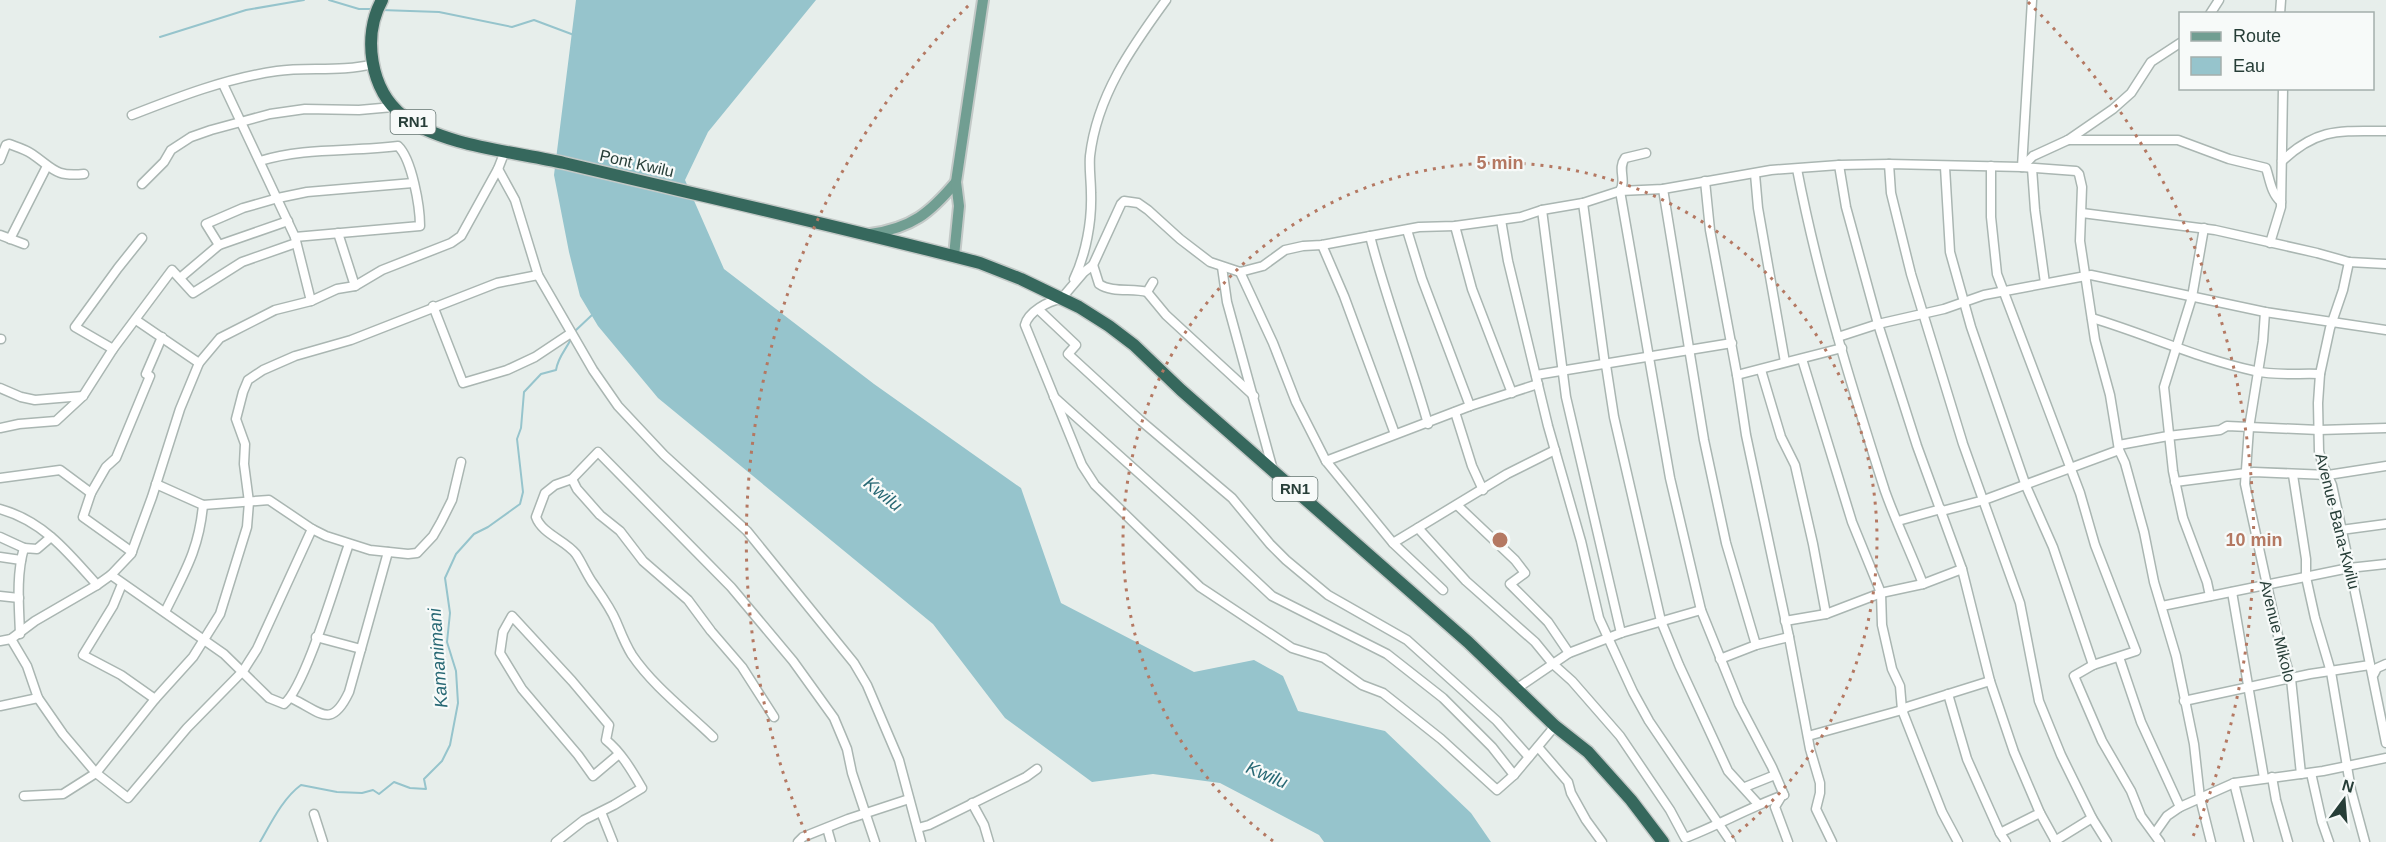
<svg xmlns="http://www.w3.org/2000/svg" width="2386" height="842" viewBox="0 0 2386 842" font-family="Helvetica,sans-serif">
<rect width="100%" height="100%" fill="#e7eeeb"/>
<path fill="#96c4cc" d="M576,0H816L708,132L685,180L724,269L874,384L1021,488L1061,603L1194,672L1254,660L1283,676L1298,711L1385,731L1471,813L1491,842H1324L1319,835L1220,783L1153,774L1092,782L1005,718L933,624L658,398L598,326L580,296L569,252L554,175Z"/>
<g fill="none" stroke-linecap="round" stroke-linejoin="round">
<g stroke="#96c4cc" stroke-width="2">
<path d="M329,0L359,9H373"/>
<path d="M381,10L439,12L512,27L534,20L574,35"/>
<path d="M160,37L246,10L304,0"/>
<path d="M575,331L592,315"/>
<path d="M260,842C271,823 283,798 301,785L337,792L362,793L373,790L379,794L394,782L410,788L426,789L424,779L442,761L450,745L458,703L456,671L447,642L450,613L445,578L456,554L474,534L488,527L520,504L523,492L517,439L521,428L524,392L541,374L556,370C558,357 565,351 571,339"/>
</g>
<defs>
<g id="minor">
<path d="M2210,14L2219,0"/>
<path d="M2280,14L2281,0"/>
<path d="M223,84L295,237L311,301"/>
<path d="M132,115C178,97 227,78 277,71C308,67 342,72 373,64"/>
<path d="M2068,140H2178L2229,159L2266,168C2270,180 2271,193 2281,202"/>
<path d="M1646,153L1625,158C1617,169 1627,180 1620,191L1670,478L1701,610L1739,704L1772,767L1784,795"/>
<path d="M0,160L6,145L9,144C17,147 25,149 32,154C54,169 55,177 84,174"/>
<path d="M260,161C305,147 352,152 398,146C412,159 420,207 420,226L295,237"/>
<path d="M2282,161C2318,127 2341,131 2386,131"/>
<path d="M1889,164L1891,193L1911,274L1963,444L2020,603L2039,701L2061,755L2092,818L2107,842"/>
<path d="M1839,165L1846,207L1878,324L1917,446L1962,569L1990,681L2014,752L2040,813L2056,842"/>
<path d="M1991,166V217L1997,274L2080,493L2095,545L2136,651L2093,665L2074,676L2102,741L2131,791L2141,816L2160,842"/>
<path d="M1945,167L1950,252L1971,327L2026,486L2053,547L2093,665"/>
<path d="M2022,167L2033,156L2068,140L2113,109L2131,93L2151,62L2180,43"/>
<path d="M2022,167L2032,0"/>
<path d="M2032,168L2035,210L2045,283"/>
<path d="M498,169L515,200L538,275L593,370L618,406L664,455L747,531L854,663L867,685L899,760L921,842"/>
<path d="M1797,169C1818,278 1851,385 1885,491C1896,522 1911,553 1923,584"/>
<path d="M1755,174L1758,208L1785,362"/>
<path d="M1705,181L1710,230L1737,375L1746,435L1789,637L1810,749L1820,783V793L1816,809L1832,842"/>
<path d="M142,184L164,162L171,150L191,137L211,130L270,114L305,109L359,110L393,107"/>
<path d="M1663,189L1704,440L1726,543L1756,645"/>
<path d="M1583,203L1605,365"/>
<path d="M1542,210L1566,397L1621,633"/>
<path d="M2082,213L2215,230L2317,253L2349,262L2386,264"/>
<path d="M1501,220L1508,261L1548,426L1581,541L1599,618L1633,692L1649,721L1731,842"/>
<path d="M1455,226L1472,289L1512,393"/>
<path d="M2204,228L2192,297L2164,387L2173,471L2183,518L2207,582L2210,596"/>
<path d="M1407,230L1422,279L1470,406"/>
<path d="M338,233L355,286"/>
<path d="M0,235L24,244"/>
<path d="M1370,236C1386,299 1410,360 1428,424"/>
<path d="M10,239L47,166"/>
<path d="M2270,243L2281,207L2283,88"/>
<path d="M219,245L206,224L243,208L278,198L307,192L413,183"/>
<path d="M1322,245L1344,296L1395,434"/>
<path d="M2349,262L2343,290L2330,328L2320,374L2318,403L2319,451L2322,463L2332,485C2351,571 2369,657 2386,743"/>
<path d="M1093,265L1099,284C1112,293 1132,288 1147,292L1153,282"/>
<path d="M1222,267L1227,302L1273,470"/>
<path d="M1240,272L1273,343L1296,402L1326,461L1393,543L1443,590"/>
<path d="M180,278L219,245L288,221"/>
<path d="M1074,279C1086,254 1092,221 1091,193C1091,181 1089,168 1090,156C1097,96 1131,48 1166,0"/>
<path d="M1147,292L1166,315L1254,396"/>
<path d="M433,306L463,383L507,370L535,357L571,333"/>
<path d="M1039,310L1076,345L1068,354L1140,420L1232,498L1270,544L1286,560L1328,595L1407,640L1497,721L1529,757"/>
<path d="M2265,312L2263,341L2249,428L2245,484L2279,640L2291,679L2301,774"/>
<path d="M2092,318C2146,334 2199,359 2255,371C2276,376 2300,373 2320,374"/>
<path d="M136,320L199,363"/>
<path d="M1838,337L1878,324L1944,309L1984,295L2091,275L2265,312L2386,330"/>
<path d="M0,339H1"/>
<path d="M113,349L75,327L118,268L142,238"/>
<path d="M1802,359L1852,522L1881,593L1882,625L1892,669L1900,686L1902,710L1942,812L1958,842"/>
<path d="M1606,365L1614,417L1661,621L1679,665L1728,771L1758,804"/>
<path d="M1761,370L1781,437L1795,465L1813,544L1826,614"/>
<path d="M1536,375L1732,343"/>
<path d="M1737,375L1842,348"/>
<path d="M0,388L21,397L35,400L83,396"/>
<path d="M1054,397L1190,519L1272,596L1387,654L1443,698L1492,747L1514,775"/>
<path d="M1455,412L1472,466L1483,490"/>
<path d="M0,428L19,424L56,421L83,396L113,349L172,270L193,293L242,262L296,243"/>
<path d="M2119,445L2168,436L2220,430L2227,426L2319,430L2386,428"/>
<path d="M1326,461L1470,406L1538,384"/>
<path d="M2293,475L2306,559V577L2315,618L2331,672L2351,790L2365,842"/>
<path d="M0,478L60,470L91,493"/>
<path d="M572,479L577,489L600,515L620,531L643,561L688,600L711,631L742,667L774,717"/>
<path d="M2175,482L2254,472L2328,475L2386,466"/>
<path d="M156,484L203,505L269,500L312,529L326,536L370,550L408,554L417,553L433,536L441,522L452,500L461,462"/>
<path d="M1457,505L1515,560L1525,573L1510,584L1548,622L1569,653"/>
<path d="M0,509C43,521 68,552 97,585"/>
<path d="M1942,511L1984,500L2119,450"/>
<path d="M1898,521L1941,509"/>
<path d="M1418,528L1466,581L1535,642L1553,664L1572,681L1620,736L1670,810L1685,838C1719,825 1750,807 1784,795"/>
<path d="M2341,530L2386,524"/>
<path d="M0,537L24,548"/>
<path d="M1393,543L1507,474L1555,450"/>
<path d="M132,552L83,517L91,493L106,467L116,458L150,376L146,374L162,337"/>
<path d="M0,557L21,560"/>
<path d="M111,575L224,654L269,698L284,704C306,686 337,577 349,544"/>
<path d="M122,584L113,606L83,655L121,675L155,699"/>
<path d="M2232,592L2264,778"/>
<path d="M0,596L19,598"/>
<path d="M2162,606L2349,568L2386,564"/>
<path d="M165,612C184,573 199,550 203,505"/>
<path d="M1785,621L1826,614L1881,593L1923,584L1962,569"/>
<path d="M20,634C19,606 16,575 24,548L37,549L51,537"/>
<path d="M316,637L361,649"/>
<path d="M11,639L27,666L38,698L63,734L96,773L128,798L187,728L243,671L257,649L312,529"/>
<path d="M0,641L11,639L35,621L97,585L111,575L131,554L152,497L180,409L199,363L220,338L275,310L311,301L337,289L355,286L382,270L451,243L461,236L498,169L505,151"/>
<path d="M2119,657L2141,722L2180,807"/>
<path d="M1720,659L1756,645L1789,637"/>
<path d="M2374,674L2377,668L2386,664"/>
<path d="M1516,689L1569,653L1621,633L1701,610"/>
<path d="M1948,694L1967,759L2000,833L2006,842"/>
<path d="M291,698C321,712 331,730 349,692L388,552"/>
<path d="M2184,701L2310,674L2370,665"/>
<path d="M0,706L38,698"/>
<path d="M1555,726L1514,775L1497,790L1441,739L1383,693L1362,685L1324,658L1292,648L1200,587L1095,485L1082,465L1025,325C1028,312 1048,301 1061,299L1084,272L1093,265L1121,204L1124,201L1138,203L1148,210L1180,239L1210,262L1240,272L1263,266L1285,250L1303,246L1322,245L1419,227L1455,226L1521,217L1542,210L1583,203L1620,191L1663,189L1771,170L1839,165L1889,164L2022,167L2076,171L2079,174L2082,187L2080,241L2095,340L2110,395L2119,450L2125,463L2144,532L2154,582L2176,656L2194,744L2200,798L2211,842"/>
<path d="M1808,736L1902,710L1907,707L1990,681"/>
<path d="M713,737C686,711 653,686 632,655C625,644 621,633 616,621C610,607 601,595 592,582C586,573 582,563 576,554C565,540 542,534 536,517L545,493L555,485L572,479L598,452L731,587L793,661L834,718L847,749L852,773L875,842"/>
<path d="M1538,747L1568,782L1571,793L1586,820L1602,842"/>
<path d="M2311,773L2322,822L2329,842"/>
<path d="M2272,777L2276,800L2288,842"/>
<path d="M2234,783L2249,842"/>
<path d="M1745,787L1775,775"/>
<path d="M24,796L63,794L96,773L155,699L193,657L220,614L247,527L249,502L244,464L245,444L236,419L243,392L248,380L263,370L295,356L351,340L497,283L538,275"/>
<path d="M1781,797L1775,807L1788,842"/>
<path d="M972,803L984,825L989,842"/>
<path d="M601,812L613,842"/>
<path d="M314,814L323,842"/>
<path d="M827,828L831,842"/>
<path d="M918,828L929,825L1026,777L1037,769"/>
<path d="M2000,833L2040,813"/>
<path d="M2155,833L2167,816L2180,807L2234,783L2323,771L2386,758"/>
<path d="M2055,841L2092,818"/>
<path d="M556,842L584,820L614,805L642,788C632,771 621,752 606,740L609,725L572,681L512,616L503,632L500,653L522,689L578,755L593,776L619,754"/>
<path d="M798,842L803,837L848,819L909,799"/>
</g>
<g id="major">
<path d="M870,234C912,228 930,213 956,182"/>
<path d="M954,256L959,206L956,182L983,0"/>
</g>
<path id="highway" d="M382,0C362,36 370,90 403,116C441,146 517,152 564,163C703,196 842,227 980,263L1021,279L1079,307L1109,326L1134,345L1181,390L1468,642L1555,726L1588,752L1631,800L1663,842"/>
</defs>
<use href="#minor" stroke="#aab6b2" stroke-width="11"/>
<use href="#major" stroke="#c3c9c7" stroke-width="14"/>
<use href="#highway" stroke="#c3c9c7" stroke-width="15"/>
<use href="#minor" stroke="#fff" stroke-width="8"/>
<use href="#major" stroke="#719e92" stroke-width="10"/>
<use href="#highway" stroke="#36685d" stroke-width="12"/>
</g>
<g fill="none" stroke="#b47862" stroke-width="3" stroke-dasharray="3 6">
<path d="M1273 841A377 377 0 1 1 1727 841"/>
<path d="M809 841A754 754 0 0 1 972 2M2028 2A754 754 0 0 1 2191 841"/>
</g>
<g text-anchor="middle" stroke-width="4.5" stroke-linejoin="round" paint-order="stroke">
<g fill="#f7faf9" stroke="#657672" stroke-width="1.5">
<rect x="390.5" y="110" width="45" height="24" rx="4.5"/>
<rect x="1272.5" y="477" width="45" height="24" rx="4.5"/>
</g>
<g font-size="15" font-weight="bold" fill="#273e38">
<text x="413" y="127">RN1</text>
<text x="1295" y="494">RN1</text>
</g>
<g font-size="16" fill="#273e38" stroke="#f7faf9">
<text transform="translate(637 163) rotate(13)" y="6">Pont Kwilu</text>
<text transform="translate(2338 521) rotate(76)" y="6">Avenue Bana-Kwilu</text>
<text transform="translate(2278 631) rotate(76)" y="6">Avenue Mikolo</text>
</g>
<g font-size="18" font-style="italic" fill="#276874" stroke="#f7faf9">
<text transform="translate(883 494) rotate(39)" y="6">Kwilu</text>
<text transform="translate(438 658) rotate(-94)" y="6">Kamanimani</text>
<text transform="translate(1267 775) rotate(23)" y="6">Kwilu</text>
</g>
</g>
<circle cx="1500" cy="540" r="9" fill="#b47862" stroke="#f7faf9" stroke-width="3"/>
<g font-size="18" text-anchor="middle" font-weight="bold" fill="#b47862" stroke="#f7faf9" stroke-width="4.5" stroke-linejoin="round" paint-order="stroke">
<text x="1500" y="169">5 min</text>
<text x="2254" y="546">10 min</text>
</g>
<rect x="2179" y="12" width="195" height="78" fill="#f7faf9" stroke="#a4afac" stroke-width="1.5"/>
<rect x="2191" y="32" width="30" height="9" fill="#719e92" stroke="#a4afac" stroke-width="1.5"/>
<text x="2233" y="42" font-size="18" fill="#273e38">Route</text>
<rect x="2191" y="57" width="30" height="18" fill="#96c4cc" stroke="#a4afac" stroke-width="1.5"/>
<text x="2233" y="72" font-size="18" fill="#273e38">Eau</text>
<g transform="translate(2344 800) rotate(16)" stroke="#f7faf9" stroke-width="4.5" paint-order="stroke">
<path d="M0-4.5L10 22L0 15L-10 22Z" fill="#273e38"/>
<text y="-9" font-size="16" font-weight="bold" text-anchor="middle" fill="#273e38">N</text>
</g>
</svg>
